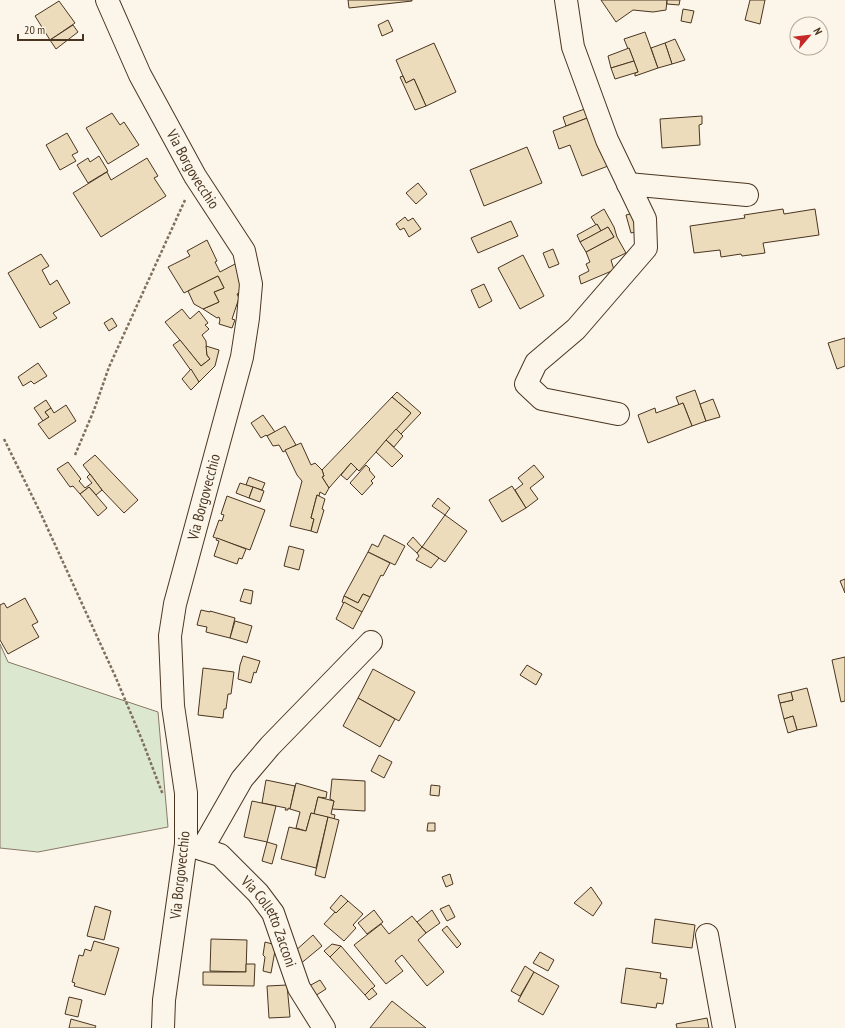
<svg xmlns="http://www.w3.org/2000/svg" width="845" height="1028" viewBox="0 0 845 1028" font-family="'PT Sans Narrow',sans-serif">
<rect width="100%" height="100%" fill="#fbf6e9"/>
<path fill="#dce7d0" stroke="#887966" d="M0,644L8,662L158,712L168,827L38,852L0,848Z"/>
<g fill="#ecdcbc" stroke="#4a3520">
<path d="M348,0H412V1L349,8Z"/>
<path d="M601,0H667L666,10L653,12L633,10L616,22Z"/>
<path d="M667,0H680L679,5L667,4Z"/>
<path d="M750,0H765L760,24L745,20Z"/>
<path d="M59,1L75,23L50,40L35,16Z"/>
<path d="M683,9L694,11L691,23L681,21Z"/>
<path d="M388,20L393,31L382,36L378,25Z"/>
<path d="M73,25L78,32L56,49L50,40Z"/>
<path d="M645,32L658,68L635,76V73L638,72L629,48L628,49L624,39Z"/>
<path d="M675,39L685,60L672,64L665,43Z"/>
<path d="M434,43L456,92L426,106L414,79L406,83L396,60Z"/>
<path d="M665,43L672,64L658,68L651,48Z"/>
<path d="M629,48L634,61L611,68L608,56Z"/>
<path d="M634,61L638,72L615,79L611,68Z"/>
<path d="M403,76L406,83L414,79L426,106L415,110L400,77Z"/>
<path d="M590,107V117L566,126L563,117Z"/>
<path d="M112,113L120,125L124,122L139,145L108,164L86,128Z"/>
<path d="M702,116V124L699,125L700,145L662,148L660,119Z"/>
<path d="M590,117L608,166L582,176L570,145L559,149L553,131Z"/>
<path d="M67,133L78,152L72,155L76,161L60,170L46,145Z"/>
<path d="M527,147L542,183L484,206L470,170Z"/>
<path d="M99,156L108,171L88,183L77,165L88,158L90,162Z"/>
<path d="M147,158L158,176L154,178L166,196L101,237L73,193L107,172L111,180Z"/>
<path d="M418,183L427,194L416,204L406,193Z"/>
<path d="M604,209L614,227L617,237L626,253L611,260L614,270L581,284L579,276L589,271L586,264L590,262L586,252L614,237L608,227L601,231L597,224L596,225L591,217Z"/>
<path d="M783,209L784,214L815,209L819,235L763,243L765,253L742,256L741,254L721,257L720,250L694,253L690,226L745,218L744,215Z"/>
<path d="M638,212L640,231L631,233L626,215Z"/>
<path d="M405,217L408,221L413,218L421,229L409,237L404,228L400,230L396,224Z"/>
<path d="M511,221L518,236L478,253L471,238Z"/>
<path d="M597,224L601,231L580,242L577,235Z"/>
<path d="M608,227L614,237L586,252L580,242Z"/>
<path d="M207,240L217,261L215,262L220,272L235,264L243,279L242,291L237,294L239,298L232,319L235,320L232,328L219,324L220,320L219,317L217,318L203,309L219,302L214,292L224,288L218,276L184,293L168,267L190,256L187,251Z"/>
<path d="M553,249L559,264L549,268L543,253Z"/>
<path d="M41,254L49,266L42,270L50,285L57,280L70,303L53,313L57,318L40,328L8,273Z"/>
<path d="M523,255L544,296L520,309L498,268Z"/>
<path d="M218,276L224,288L214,292L219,302L203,309L194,304L188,291Z"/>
<path d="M484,284L492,301L479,308L471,290Z"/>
<path d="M182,309L190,319L199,311L208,323L205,325L209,329L202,335L206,341L207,355L210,359L201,366L165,322Z"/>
<path d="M112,318L117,326L109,331L104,323Z"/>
<path d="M845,338V366L837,369L828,343Z"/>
<path d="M180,340L201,366L210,359L207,355L206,346L219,350L215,366L199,382L173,345Z"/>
<path d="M38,363L47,376L34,384L31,381L23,386L18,377Z"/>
<path d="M191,369L199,382L191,390L182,379Z"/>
<path d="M695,390L706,421L692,426L683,403L679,405L676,397Z"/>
<path d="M397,392L421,413L401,434L396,429L411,413L392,397Z"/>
<path d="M392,397L411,413L359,471L351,463L329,488L322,477L324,476L322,470Z"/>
<path d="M713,399L720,417L706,421L700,404Z"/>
<path d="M46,400L51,408L45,412L49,417L43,421L34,408Z"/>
<path d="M683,403L692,426L648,443L638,415L655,408L656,413Z"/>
<path d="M66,405L76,421L49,439L38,424L49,417L45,412L51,408L54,413Z"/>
<path d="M263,415L275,432L267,436L266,435L261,438L251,423Z"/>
<path d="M285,426L296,445L283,452L279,445L273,446L267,436Z"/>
<path d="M396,429L403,436L394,447L386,440Z"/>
<path d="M386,440L403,456L392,467L376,452Z"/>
<path d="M301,443L311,465L315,463L322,470L324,476L322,477L329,488L325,495L320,492L319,496L317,495L311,518L314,519L311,531L290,526L302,481L297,475L285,450Z"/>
<path d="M95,455L138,500L124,513L102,490L83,465Z"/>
<path d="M68,462L81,479L79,481L85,488L92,483L87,477L90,474L102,490L96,495L89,487L80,494L73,486L70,487L57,469Z"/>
<path d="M351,463L357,469L347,480L341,475Z"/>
<path d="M366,465L370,469L369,470L375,477L371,481L373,483L362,495L350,483Z"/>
<path d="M534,465L544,477L530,488L538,499L526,508L515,490L523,484L518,478Z"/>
<path d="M249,477L265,483L262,490L246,485Z"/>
<path d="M240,483L253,487L249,498L236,493Z"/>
<path d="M512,486L526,508L502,522L489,500Z"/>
<path d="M89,487L107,508L98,516L80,494Z"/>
<path d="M253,487L264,491L260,502L249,498Z"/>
<path d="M317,495L325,499L322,509L324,510L317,533L311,531L314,519L311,518Z"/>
<path d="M227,496L265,510L250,550L213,537L219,520L222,521L224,515L221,514Z"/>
<path d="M438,498L450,508L445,515L432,506Z"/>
<path d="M445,515L467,531L445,562L422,547Z"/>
<path d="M384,535L405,546L395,565L368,552L372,544L378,547Z"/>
<path d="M413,537L422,547L417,553L407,544Z"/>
<path d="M217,538L246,549L242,559L239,558L237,564L214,556L219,541L216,540Z"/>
<path d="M289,546L304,550L299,570L284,566Z"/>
<path d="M422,547L439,558L431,568L416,560L419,556L417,553Z"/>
<path d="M368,552L390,563L383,576L381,575L370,597L363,594L358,603L344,596Z"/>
<path d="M845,579V593L840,581Z"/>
<path d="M244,589L253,591L251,604L240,601Z"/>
<path d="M363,594L370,597L362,612L342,602L344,596L358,603Z"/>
<path d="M25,598L38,622L32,625L39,637L8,654L0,640V605L4,603L7,608Z"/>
<path d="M344,602L362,612L353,629L336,619Z"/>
<path d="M201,610L210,612V611L235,618L230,638L206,632L207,627L197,625Z"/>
<path d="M235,621L252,626L247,643L230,638Z"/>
<path d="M243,656L260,661L256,673L254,672L251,683L238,679L240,665Z"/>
<path d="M845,657V701L841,702L832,660Z"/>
<path d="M527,665L542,674L536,685L520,675Z"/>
<path d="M203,668L234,672L231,694H228L226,709H224L223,718L198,715Z"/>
<path d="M373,669L415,692L399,721L358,698Z"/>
<path d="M807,688L817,726L797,730L793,716L784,719L780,703L793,700L791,692Z"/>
<path d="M791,692L793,700L780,703L778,695Z"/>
<path d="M358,698L395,719L380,747L343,726Z"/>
<path d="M793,716L797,730L788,733L784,719Z"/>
<path d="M379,755L392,762L384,778L371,771Z"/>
<path d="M332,779L365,781V811L332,809L334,801L330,799Z"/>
<path d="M266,780L295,786L290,809L288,808V810H285L286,808L262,803Z"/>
<path d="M296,783L327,792L326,798L318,797L314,814L311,813L306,831L296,828L300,812L290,809Z"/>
<path d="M431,785L440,786L439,796L430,795Z"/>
<path d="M318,797L334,801L331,814L335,815L334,819L314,814Z"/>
<path d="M252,801L276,806L267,842L244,837Z"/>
<path d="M311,813L328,817L316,868L281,859L289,827L306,831Z"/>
<path d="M328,817L339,820L325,878L315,875Z"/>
<path d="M428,823H435V831H427Z"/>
<path d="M267,842L277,845L272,864L262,861Z"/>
<path d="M450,874L453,884L446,887L442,877Z"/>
<path d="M591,887L602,903L593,916L574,903Z"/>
<path d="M341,895L348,901L336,913L330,908Z"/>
<path d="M348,901L363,914L353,925L356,928L344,941L324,924L335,912L336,913Z"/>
<path d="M449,905L455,917L447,921L440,909Z"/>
<path d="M95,906L111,911L104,940L87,936Z"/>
<path d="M374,910L383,922L367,934L358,923Z"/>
<path d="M432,910L440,923L426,933L417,922Z"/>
<path d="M412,916L426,933L418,940L444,972L427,986L402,955L395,961L403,971L386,984L354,945L381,924L389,934Z"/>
<path d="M655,919L695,925L692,948L652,943Z"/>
<path d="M447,926L461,944L457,948L442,930Z"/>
<path d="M313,935L322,946L299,965L294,952Z"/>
<path d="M211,939L247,940L246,972L210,971Z"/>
<path d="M94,941L119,948L105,995L74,986L75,983L72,982L79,955L83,956L85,949L91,951Z"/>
<path d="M265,942L276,945L271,973L263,971L265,957L263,955Z"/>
<path d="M332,944L341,946L330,957L324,951Z"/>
<path d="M341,946L375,986L365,995L330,957Z"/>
<path d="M540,952L554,960L548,971L533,963Z"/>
<path d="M246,964H255L254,986L203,985V972H246Z"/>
<path d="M525,966L534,972L520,996L511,991Z"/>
<path d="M626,968L661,973L660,978L667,979L663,1004L657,1003L656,1008L621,1003Z"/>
<path d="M534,972L559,986L543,1015L518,1001Z"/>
<path d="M320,980L326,989L315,996L309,986Z"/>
<path d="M287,985L290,1017L269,1018L267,986Z"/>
<path d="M372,988L377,994L369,1000L365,995Z"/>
<path d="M69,997L82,1000L78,1017L65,1014Z"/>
<path d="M392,1001L412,1017L426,1028H370Z"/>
<path d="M707,1018L709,1028H677L676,1024Z"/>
<path d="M71,1019L96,1026L95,1028H69Z"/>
</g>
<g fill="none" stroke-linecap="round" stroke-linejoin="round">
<defs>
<g id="minor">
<path id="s1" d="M107,0L140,75L195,176L244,251L251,284L248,318L242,357L175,604L170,636L173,706L186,793V844L164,1000L163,1028"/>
<path d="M566,0L573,47L607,140L645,219L646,248L576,329L536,363L526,384L542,399L618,414"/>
<path d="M628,184L747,195"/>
<path id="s2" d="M189,845L220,855L258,893L273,913L299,988L324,1028"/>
<path d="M202,849L242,779L270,746L371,642"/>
<path d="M707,935L724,1028"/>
</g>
</defs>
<use href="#minor" stroke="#4a3520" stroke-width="24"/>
<g stroke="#7f6f5c" stroke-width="2.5" stroke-dasharray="3 2" stroke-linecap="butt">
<path d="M4,439L41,514L116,678L142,740L163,795"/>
<path d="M75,455L94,410L109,367L185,200"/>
</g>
<use href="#minor" stroke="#fbf6e9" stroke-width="22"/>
</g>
<g text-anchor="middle" stroke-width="3" stroke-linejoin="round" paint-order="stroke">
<g font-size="15" fill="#4a3520" stroke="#fbf6e9">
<text dy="5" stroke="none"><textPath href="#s1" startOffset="190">Via Borgovecchio</textPath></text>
<text transform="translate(204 497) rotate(-75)" y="5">Via Borgovecchio</text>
<text transform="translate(180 875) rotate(-84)" y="5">Via Borgovecchio</text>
<text dy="5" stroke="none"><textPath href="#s2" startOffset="117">Via Colletto Zacconi</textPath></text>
</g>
</g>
<g transform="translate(809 36) rotate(62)"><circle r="19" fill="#fbf6e9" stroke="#b4a999"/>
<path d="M0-3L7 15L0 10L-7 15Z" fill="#c62828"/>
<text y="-6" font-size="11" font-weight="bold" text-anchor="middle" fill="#4a3520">N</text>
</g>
<path d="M18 34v6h65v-6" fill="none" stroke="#4a3520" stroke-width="2"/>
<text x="24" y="34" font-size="12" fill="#4a3520" stroke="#fbf6e9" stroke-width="3" paint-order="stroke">20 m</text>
</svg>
